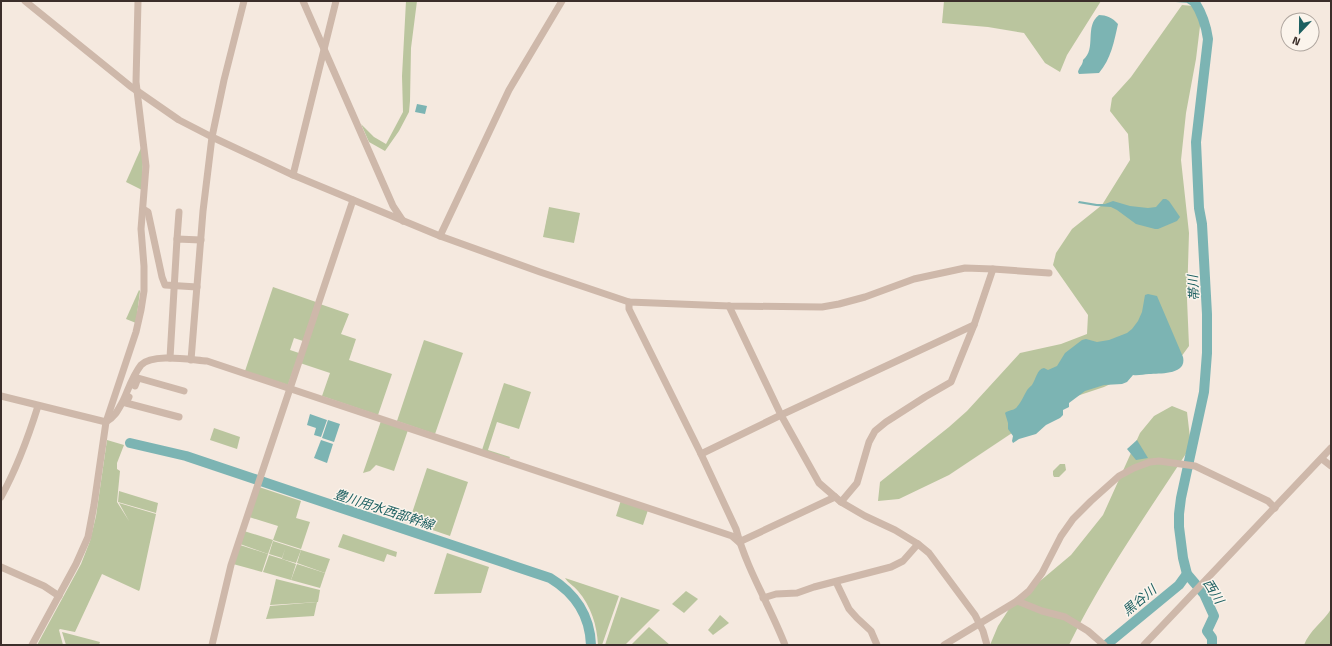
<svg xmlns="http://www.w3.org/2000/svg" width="1332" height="646" viewBox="0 0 1332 646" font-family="'Titillium Web','Noto Sans JP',sans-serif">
<rect width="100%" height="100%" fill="#f5e9df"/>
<g fill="#bac59e">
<path d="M406,1H417L411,48L410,101L409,112L399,131L385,151L369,142L361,124L374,137L386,144L403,112L402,76Z"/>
<path d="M944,1H1101L1067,55L1060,72L1045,63L1024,33L988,27L942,23Z"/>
<path d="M1182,5L1194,6L1201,18L1196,59L1186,113L1181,160L1189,233L1187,299L1189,346L1181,357L1142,369L1104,387L1071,398L1036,417L949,475L899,499L878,501L880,482L949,427L967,411L1020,353L1061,344L1087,334L1088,315L1053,265L1056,253L1072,229L1102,205L1130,160L1128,134L1110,111L1112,98L1131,77Z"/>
<path d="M141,148L143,158L142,190L126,182Z"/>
<path d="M549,207L580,213L574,243L543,237Z"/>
<path d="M273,287L316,302L303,341L294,338L290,350L299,353L288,385L245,371Z"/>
<path d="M139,290L140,291L136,323L126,319Z"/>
<path d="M320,304L349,314L341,334L356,339L349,360L392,374L378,415L322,396L330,373L300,363Z"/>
<path d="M424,340L463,353L435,434L397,421Z"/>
<path d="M504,383L531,392L519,429L497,422L488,450L510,457L509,459L482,450Z"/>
<path d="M1172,406L1187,412L1191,446C1149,511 1103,575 1069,645H990L998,626L1009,609L1027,592L1071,555L1103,515L1140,433L1154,416Z"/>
<path d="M381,421L408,430L394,471L376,465L370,471L363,473Z"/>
<path d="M214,428L240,437L237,449L210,440Z"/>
<path d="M107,440L124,445L117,463V469L120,471L117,502L129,521L119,503L156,514L140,589L139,591L102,574L75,632L60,629L59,630L63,645H37L81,564L90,541L96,516Z"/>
<path d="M1060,464H1065L1066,470L1059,477H1054L1053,475V471Z"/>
<path d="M427,468L468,482L450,536L409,522Z"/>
<path d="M259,487L301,501L296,518L310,522L301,549L273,540L278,526L249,517Z"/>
<path d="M119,491L158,503L156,513L118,502Z"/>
<path d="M621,500L648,510L643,525L616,516Z"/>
<path d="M244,531L273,540L268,554L240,544Z"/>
<path d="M343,534L397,552L396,557L387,554L384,562L338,547Z"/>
<path d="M273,541L301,550L296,563L282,559L285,549L282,558L269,554Z"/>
<path d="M240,545L268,554L262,572L233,564Z"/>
<path d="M301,550L330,559L325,573L297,563Z"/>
<path d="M447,553L489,567L481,593L434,594Z"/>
<path d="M269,555L282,559L278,573L282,559L296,564L291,580L263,572Z"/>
<path d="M297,564L325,573L320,588L291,580Z"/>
<path d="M565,578L619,596L602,645H598C597,625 591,606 578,591C574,586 568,583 565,578Z"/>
<path d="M276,579L320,590L318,602L270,605Z"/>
<path d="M686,591L698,599L684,613L672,604Z"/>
<path d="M621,597L660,610L625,645H605Z"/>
<path d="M317,602L314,616L266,619L270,606Z"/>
<path d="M1331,609V645H1304C1309,631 1324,621 1331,609Z"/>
<path d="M720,615L729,623L713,635L708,630Z"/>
<path d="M649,627L670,645H631Z"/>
<path d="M62,632L100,642L99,645H66Z"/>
</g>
<g fill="#7cb4b3">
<path d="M1099,15C1106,15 1113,18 1118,24C1114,42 1111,59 1099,73L1079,74L1078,72C1079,67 1083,65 1083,60C1097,49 1084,26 1099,15Z"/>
<path d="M417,104L427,106L425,114L415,112Z"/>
<path d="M1163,199H1166L1169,201L1180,217L1177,221L1158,229H1155L1136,224L1117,210L1111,207L1096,206L1078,203L1079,201L1097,204H1105L1113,201L1130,206L1148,208L1156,207Z"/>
<path d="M1148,294L1157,296L1183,357C1187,375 1160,373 1149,374C1144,374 1138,376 1133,375L1127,382L1122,384L1104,385L1085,391L1069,403V407L1063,410V415L1060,418L1046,425L1036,434L1019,439L1013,443L1012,441L1013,436L1008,429V423L1005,413C1008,410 1012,411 1016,408C1021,403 1023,397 1026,392C1027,389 1030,387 1032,385C1036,379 1037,369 1044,368L1048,370L1057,366L1065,353L1082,340L1086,339L1097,342L1109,340L1127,333L1132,329L1138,321L1142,312L1145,295Z"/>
<path d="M310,414L327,420L321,437L314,435L316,428L307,425Z"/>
<path d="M328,420L340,424L334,442L322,438Z"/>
<path d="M321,440L333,444L327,463L314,458Z"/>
<path d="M1137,440L1148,458L1136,460L1127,449Z"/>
</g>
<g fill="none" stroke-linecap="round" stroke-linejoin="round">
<path stroke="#7cb4b3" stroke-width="1.5" d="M1172,1L1187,2L1200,10"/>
<g stroke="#7cb4b3" stroke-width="10">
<path d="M1194,1C1202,13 1206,25 1208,39L1196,142L1199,208L1202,224L1207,314V353L1204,392L1181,498L1179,514V527L1183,558L1187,574L1204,594L1214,616L1207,631L1212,638V645"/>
<path d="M130,443L186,456L550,578C575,593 590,616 591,645"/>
<path d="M1106,645L1179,585L1187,574"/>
</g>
<g stroke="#ceb8aa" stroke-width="7">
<path d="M25,1L130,86L179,120L212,137L293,175L440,236L540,272L629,302L729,306L822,307L839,304L865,297L914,279L965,268L993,269L1049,273"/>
<path d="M303,1L393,206L403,221"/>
<path d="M293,175L336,1"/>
<path d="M143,209L148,212L162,277L165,285L197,287"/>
<path d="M440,236L509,90L562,1"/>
<path d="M177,239L179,212"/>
<path d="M629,302V309L701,454L736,529C747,570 770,606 785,645"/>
<path d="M729,306L781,415L819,483L841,502L865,516L895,530L918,544L929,553L975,615L983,631L987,645"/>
<path d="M170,358L177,239L201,240"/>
<path d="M191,360L203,211L212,137L224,80L244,1"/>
<path d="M135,386L138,378L184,391"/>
<path d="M1,396L106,422C115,417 118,410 123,401C128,390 133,375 141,365C153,353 191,360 207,361L732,536L739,542"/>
<path d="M129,397L126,403L179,417"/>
<path d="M701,454L781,415L974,325"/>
<path d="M1322,459L1331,466"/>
<path d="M1,497C17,468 28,438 38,406"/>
<path d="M841,502L857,483L869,442L875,431L886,422L925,397L951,382L974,325L993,269"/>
<path d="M739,542L835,497"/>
<path d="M1,567L44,586L59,596"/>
<path d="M836,582L849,609L857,618L871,631L877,645"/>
<path d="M763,598L776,594L797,593L814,587L891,567L903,561L918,544"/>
<path d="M1017,601L1042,611L1065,617L1088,631L1104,645"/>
<path d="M32,645L76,564L88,537L94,505L106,422L136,332L141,310L144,291V266L141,229L146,166L136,82L138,1"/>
<path d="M212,645L231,565L353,200"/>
<path d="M944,645L1017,601L1029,591L1042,573L1061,536L1073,519L1091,501L1119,476L1134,468L1150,462L1159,461L1195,466L1268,501L1275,508"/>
<path d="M1144,645L1331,448"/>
</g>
</g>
<g text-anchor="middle" stroke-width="3" stroke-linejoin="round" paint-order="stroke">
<g font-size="13" font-style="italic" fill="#1c5f60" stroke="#fbf4ec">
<text transform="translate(1193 288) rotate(-94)" y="5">帯川</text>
<text transform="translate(384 509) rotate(18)" y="5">豊川用水西部幹線</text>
<text transform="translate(1214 591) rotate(58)" y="5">西川</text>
<text transform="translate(1139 600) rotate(-40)" y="5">黒谷川</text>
</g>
</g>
<rect width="1332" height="646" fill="none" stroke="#3b2e2a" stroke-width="4"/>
<g transform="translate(1300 32) rotate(202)"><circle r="19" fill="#fbf4ec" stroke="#aea59e"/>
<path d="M0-3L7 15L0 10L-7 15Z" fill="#1c5f60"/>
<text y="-6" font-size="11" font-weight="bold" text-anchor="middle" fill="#3b2e2a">N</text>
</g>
</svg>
